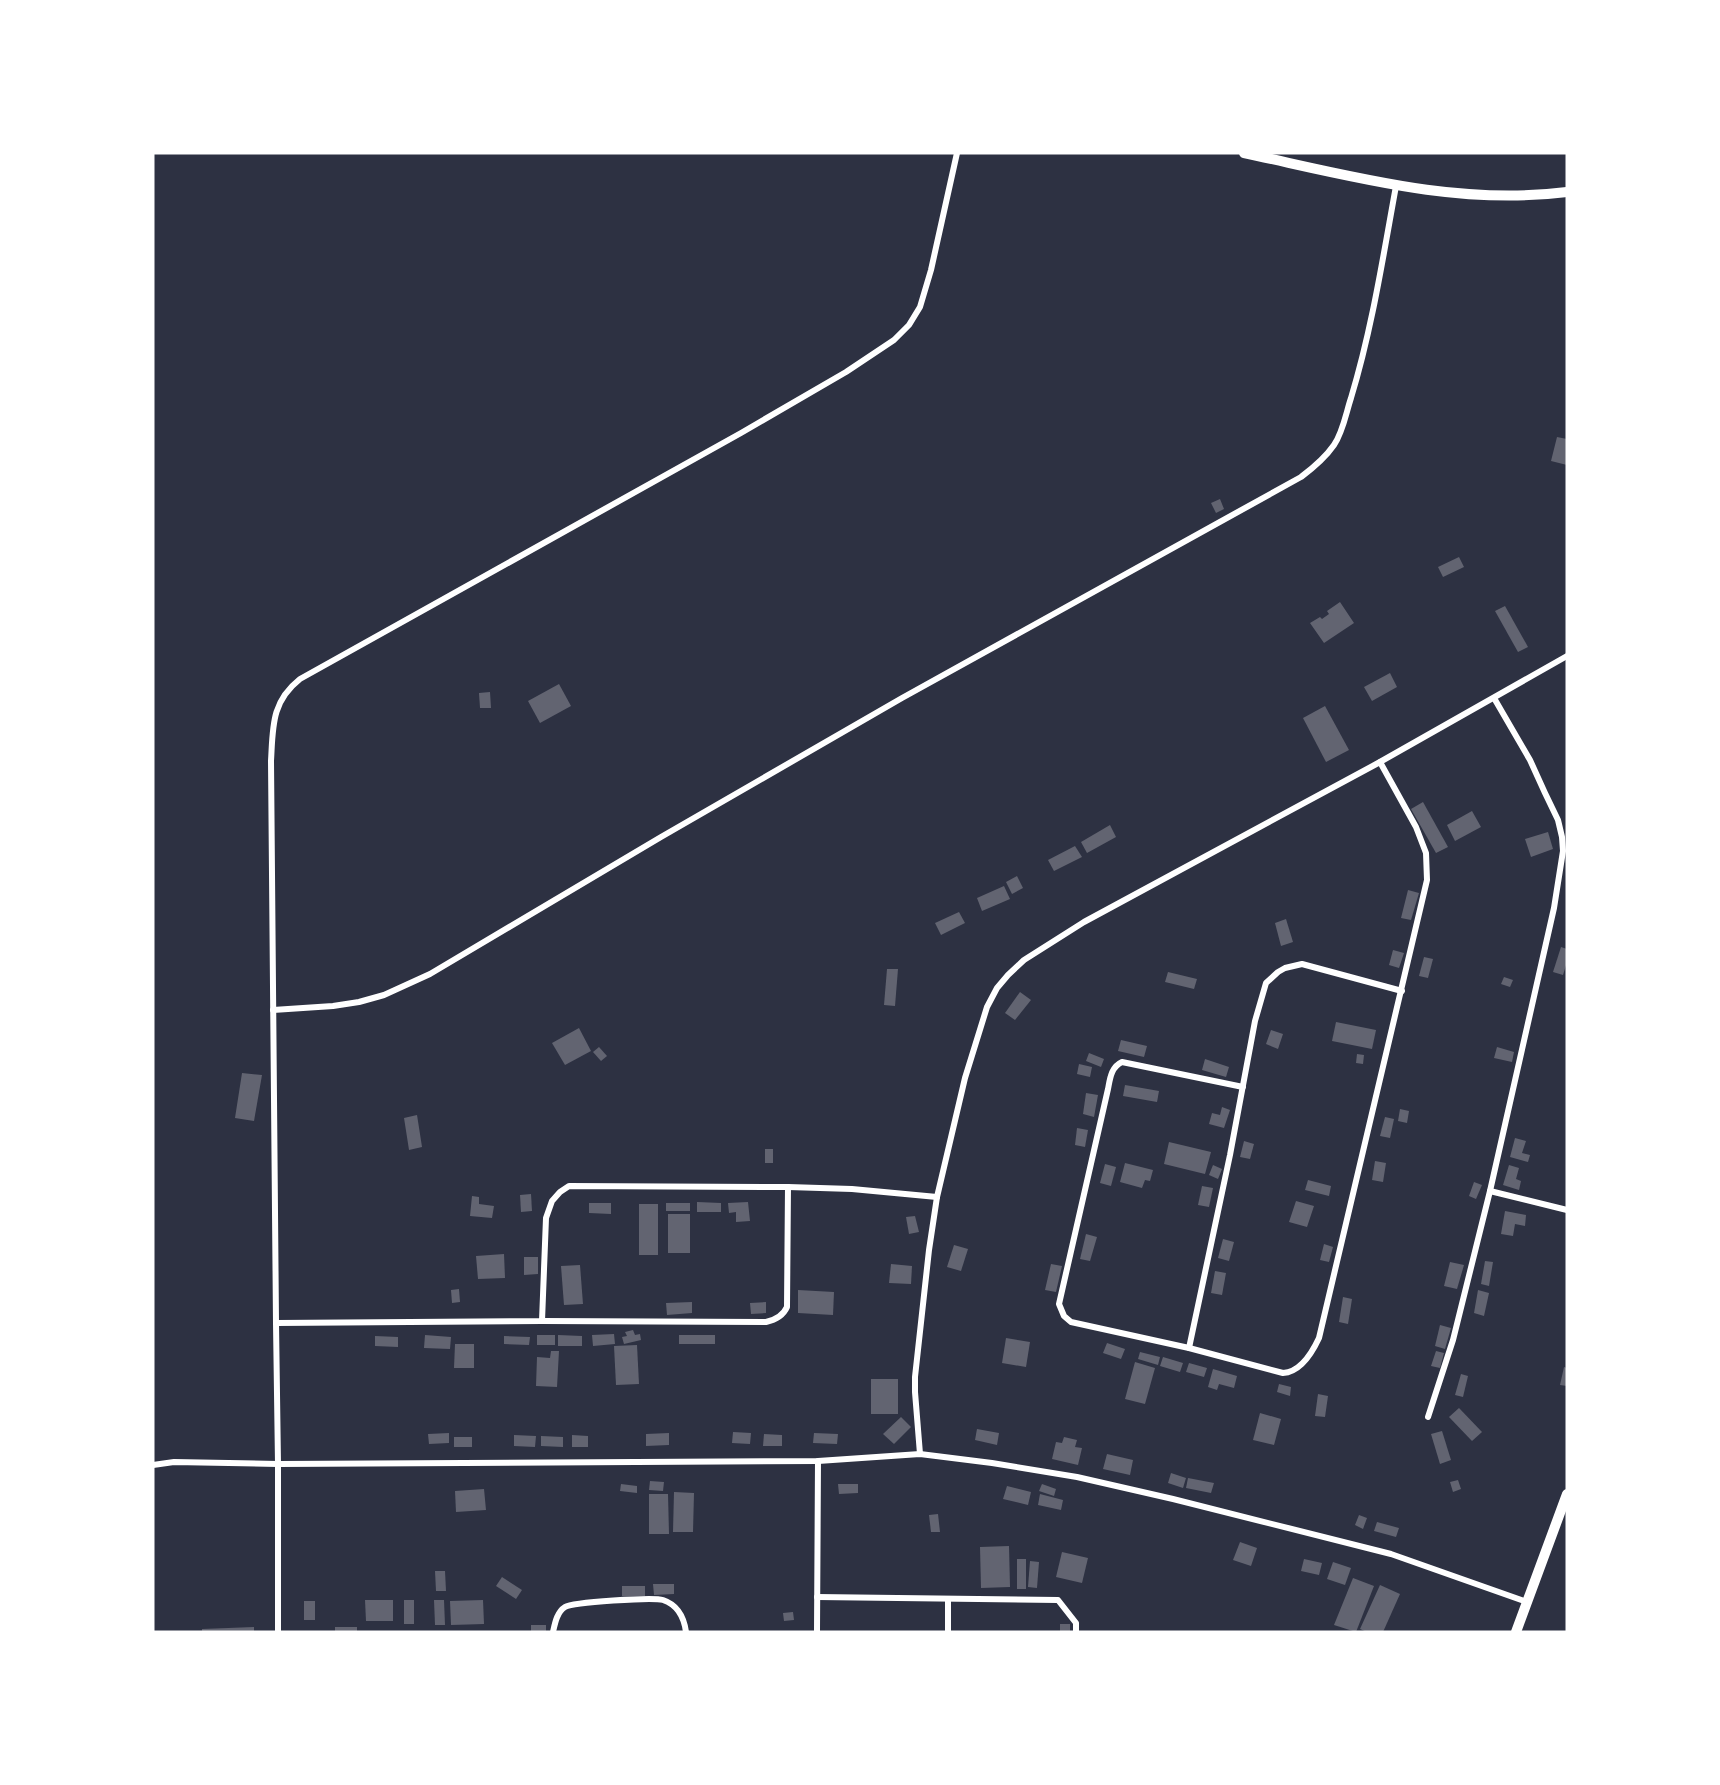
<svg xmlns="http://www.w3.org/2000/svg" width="1720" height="1785" viewBox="0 0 1720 1785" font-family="'Source Serif 4',serif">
<rect width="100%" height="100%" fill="#2d3142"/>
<g fill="#626471">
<path d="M1557,437L1567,439V465L1551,461Z"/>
<path d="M1220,499L1224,509L1216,513L1211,503Z"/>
<path d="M1459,557L1464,567L1443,577L1438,567Z"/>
<path d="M1340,602L1354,623L1324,643L1310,623L1320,617L1322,619L1329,614L1327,611Z"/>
<path d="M1505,606L1528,647L1518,652L1495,611Z"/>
<path d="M1390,673L1397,687L1372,701L1364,687Z"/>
<path d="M559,684L571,706L540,723L528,701Z"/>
<path d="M490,692L491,708H480L479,693Z"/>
<path d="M1325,706L1349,750L1326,762L1303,718Z"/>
<path d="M1423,802L1448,847L1436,853L1411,809Z"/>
<path d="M1472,811L1481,827L1455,841L1447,825Z"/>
<path d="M1110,825L1116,837L1087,853L1081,842Z"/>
<path d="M1548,832L1553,849L1531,857L1525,839Z"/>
<path d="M1075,846L1082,857L1054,871L1048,860Z"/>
<path d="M1017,876L1023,888L1012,894L1006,882Z"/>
<path d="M1004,886L1010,899L982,911L977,898Z"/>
<path d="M1408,890L1419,893L1411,920L1401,918Z"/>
<path d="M959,912L965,923L941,935L935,923Z"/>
<path d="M1286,919L1293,942L1281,946L1275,923Z"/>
<path d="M1561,947L1567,949V962L1563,975L1553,972Z"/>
<path d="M1393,950L1404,953L1399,968L1389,965Z"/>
<path d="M1424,957L1433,959L1428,978L1419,976Z"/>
<path d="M887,969H898L895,1006L884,1005Z"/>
<path d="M1168,972L1197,979L1194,989L1165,982Z"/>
<path d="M1504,977L1513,980L1510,987L1501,984Z"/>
<path d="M1020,992L1031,1000L1015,1020L1005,1013Z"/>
<path d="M1336,1022L1376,1030L1372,1049L1332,1041Z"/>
<path d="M579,1028L591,1051L565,1065L552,1043Z"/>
<path d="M1271,1030L1283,1034L1278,1049L1266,1044Z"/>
<path d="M1121,1040L1147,1046L1144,1057L1118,1051Z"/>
<path d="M599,1047L607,1056L601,1061L593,1052Z"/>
<path d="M1497,1047L1514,1052L1512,1062L1494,1058Z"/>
<path d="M1089,1053L1104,1059L1101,1067L1086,1061Z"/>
<path d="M1357,1054L1364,1055L1363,1064L1356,1063Z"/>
<path d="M1205,1059L1229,1067L1226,1077L1202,1070Z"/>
<path d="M1079,1064L1092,1067L1090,1077L1077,1074Z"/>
<path d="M242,1073L262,1075L254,1121L235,1118Z"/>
<path d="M1125,1085L1159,1091L1157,1102L1123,1096Z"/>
<path d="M1086,1093L1098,1095L1094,1117L1083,1114Z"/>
<path d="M1222,1107L1230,1110L1224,1128L1209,1124L1212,1113L1220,1115Z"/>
<path d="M1400,1109L1409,1111L1407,1123L1398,1121Z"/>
<path d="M417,1115L422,1147L409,1150L404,1118Z"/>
<path d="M1385,1117L1394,1119L1390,1138L1380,1136Z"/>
<path d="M1077,1128L1088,1130L1085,1147L1075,1145Z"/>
<path d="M1515,1138L1526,1141L1522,1153L1530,1155L1528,1162L1510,1157Z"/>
<path d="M1244,1141L1254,1144L1250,1159L1240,1157Z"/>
<path d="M1169,1142L1211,1152L1205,1174L1164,1164Z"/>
<rect x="765" y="1149" width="8" height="14"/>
<path d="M1375,1161L1386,1163L1383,1182L1372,1180Z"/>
<path d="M1125,1163L1153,1170L1150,1181L1145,1180L1142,1188L1120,1182Z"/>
<path d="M1105,1164L1116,1167L1111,1186L1100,1183Z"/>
<path d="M1213,1165L1222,1169L1218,1179L1209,1175Z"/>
<path d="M1509,1165L1519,1168L1516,1179L1521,1181L1519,1190L1503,1185Z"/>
<path d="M1308,1180L1331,1186L1329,1196L1305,1190Z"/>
<path d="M1474,1182L1482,1185L1476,1199L1469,1196Z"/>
<path d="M1202,1186L1213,1188L1209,1207L1198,1205Z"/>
<path d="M531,1194L532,1211L521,1212L520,1195Z"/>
<path d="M472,1196L479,1197V1204L494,1206L492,1218L470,1216Z"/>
<path d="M1296,1201L1314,1206L1307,1227L1289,1222Z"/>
<path d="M697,1202L721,1203V1212H697Z"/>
<path d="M748,1202L750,1221L736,1222V1212L729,1213L728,1203Z"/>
<path d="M589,1203H611V1214L589,1213Z"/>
<rect x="666" y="1203" width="24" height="8"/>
<rect x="639" y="1204" width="19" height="51"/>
<path d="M1505,1211L1526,1215L1525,1226L1515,1224L1513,1236L1501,1234Z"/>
<rect x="668" y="1214" width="22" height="39"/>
<path d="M915,1216L919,1232L909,1234L906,1217Z"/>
<path d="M1086,1234L1097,1237L1090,1261L1080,1259Z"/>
<path d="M1223,1239L1234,1242L1229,1261L1218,1258Z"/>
<path d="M1324,1244L1333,1247L1329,1262L1320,1260Z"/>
<path d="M954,1245L968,1249L961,1271L947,1267Z"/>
<path d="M504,1254L505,1278L478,1279L476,1256Z"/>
<path d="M524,1257H538V1274L524,1275Z"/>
<path d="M1485,1261L1493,1262L1489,1286L1481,1284Z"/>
<path d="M1450,1262L1464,1265L1457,1289L1444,1286Z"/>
<path d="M891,1264L912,1266L911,1284L889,1283Z"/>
<path d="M1051,1264L1062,1266L1056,1292L1045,1290Z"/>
<path d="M580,1265L583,1304L564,1305L561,1266Z"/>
<path d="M1215,1271L1226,1273L1222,1295L1211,1293Z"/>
<path d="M459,1289L460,1302L452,1303L451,1290Z"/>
<path d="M798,1290L834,1292L833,1315L798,1313Z"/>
<path d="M1478,1290L1489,1293L1484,1316L1474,1313Z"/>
<path d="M1343,1297L1352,1299L1348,1324L1339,1322Z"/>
<path d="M692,1302V1313L667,1315L666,1303Z"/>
<path d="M766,1302V1313L751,1314L750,1303Z"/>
<path d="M1440,1325L1451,1328L1445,1349L1435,1346Z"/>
<path d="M633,1330L635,1335L640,1334L641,1340L624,1344L622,1337L627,1336L625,1332Z"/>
<path d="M614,1334L615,1344L593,1346L592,1335Z"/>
<path d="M425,1335L451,1337L450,1349L424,1348Z"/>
<rect x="537" y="1335" width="18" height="10"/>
<path d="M558,1335L582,1336V1346H558Z"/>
<rect x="679" y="1335" width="36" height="9"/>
<path d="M375,1336L398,1337V1347L375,1346Z"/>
<path d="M504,1336L530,1337L529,1345L504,1344Z"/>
<path d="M1006,1338L1030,1342L1026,1367L1002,1363Z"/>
<path d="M1107,1343L1125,1349L1121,1359L1103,1353Z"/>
<path d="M455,1344H474V1368H454Z"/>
<path d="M637,1345L639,1384L616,1385L614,1346Z"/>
<path d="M551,1351H559L557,1387L536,1386L537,1357L550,1358Z"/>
<path d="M1436,1351L1444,1353L1440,1368L1431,1366Z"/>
<path d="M1140,1352L1160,1357L1158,1365L1138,1359Z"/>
<path d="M1163,1357L1183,1363L1180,1372L1160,1366Z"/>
<path d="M1135,1362L1155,1368L1145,1404L1125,1399Z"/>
<path d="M1189,1363L1207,1368L1204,1377L1186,1372Z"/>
<path d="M1564,1367L1567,1368V1386L1560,1385Z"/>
<path d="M1213,1369L1237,1376L1234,1388L1219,1384L1217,1390L1208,1387Z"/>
<path d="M1461,1374L1468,1376L1463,1397L1455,1395Z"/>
<rect x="871" y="1379" width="27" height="35"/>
<path d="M1279,1384L1291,1387L1290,1396L1277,1392Z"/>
<path d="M1318,1394L1328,1396L1325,1417L1315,1416Z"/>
<path d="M1459,1408L1482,1432L1472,1441L1449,1417Z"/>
<path d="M1260,1413L1281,1419L1274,1445L1253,1440Z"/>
<path d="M901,1417L911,1427L894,1444L883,1434Z"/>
<path d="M977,1429L999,1433L997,1445L975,1440Z"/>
<path d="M1442,1431L1451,1460L1440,1464L1431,1434Z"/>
<path d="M733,1432L751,1433L750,1444L732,1443Z"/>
<path d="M449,1433V1443L429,1444L428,1434Z"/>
<path d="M669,1433V1445L646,1446V1434Z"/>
<path d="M814,1433L838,1434L837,1444L813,1443Z"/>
<path d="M764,1434L782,1435V1446H763Z"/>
<path d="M514,1435L536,1436L535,1447L514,1446Z"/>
<path d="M572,1435L588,1436V1447H572Z"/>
<path d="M541,1436L563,1437V1447L541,1446Z"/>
<rect x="454" y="1437" width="18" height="10"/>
<path d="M1064,1437L1077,1440L1075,1447L1082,1448L1078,1465L1052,1459L1056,1442L1062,1443Z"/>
<path d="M1107,1454L1133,1460L1130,1475L1103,1469Z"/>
<path d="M1171,1473L1186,1478L1183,1488L1168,1483Z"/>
<path d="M1188,1478L1214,1483L1211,1493L1186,1488Z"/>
<path d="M1458,1480L1461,1489L1453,1492L1450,1482Z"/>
<path d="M650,1481L664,1482L663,1491L649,1490Z"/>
<path d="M621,1484L637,1486V1493L620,1491Z"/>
<path d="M838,1484H858V1493L839,1494Z"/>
<path d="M1042,1484L1056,1489L1054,1496L1039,1491Z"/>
<path d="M1007,1486L1031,1492L1028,1505L1003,1499Z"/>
<path d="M484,1489L486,1510L456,1512L455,1491Z"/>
<path d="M674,1492L694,1493L693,1532H673Z"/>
<path d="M649,1494H668L669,1534H649Z"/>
<path d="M1040,1494L1063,1500L1061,1510L1038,1505Z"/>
<path d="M938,1514L940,1532H931L929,1515Z"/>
<path d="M1359,1515L1367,1518L1363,1529L1355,1525Z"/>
<path d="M1377,1522L1399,1528L1396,1537L1374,1531Z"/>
<path d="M1240,1542L1257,1548L1251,1566L1233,1560Z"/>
<path d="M1009,1546L1010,1587L981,1588L980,1547Z"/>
<path d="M1062,1552L1088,1558L1082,1583L1056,1577Z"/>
<rect x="1017" y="1559" width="9" height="30"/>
<path d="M1304,1559L1322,1563L1319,1575L1301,1571Z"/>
<path d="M1030,1561L1039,1562L1037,1588L1028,1587Z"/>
<path d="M1333,1562L1351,1568L1345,1585L1327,1579Z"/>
<path d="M435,1571H445L446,1591H436Z"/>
<path d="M502,1577L522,1590L516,1599L496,1586Z"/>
<path d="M1353,1578L1374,1586L1356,1632L1334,1625Z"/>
<path d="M653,1584H674V1594L654,1595Z"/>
<path d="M1380,1585L1400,1594L1383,1632H1367L1360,1629Z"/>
<rect x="622" y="1586" width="23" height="10"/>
<path d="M365,1600H393V1621H366Z"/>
<rect x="404" y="1600" width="10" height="24"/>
<path d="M434,1600H444L445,1625H435Z"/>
<path d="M483,1600L484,1624L451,1625L450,1601Z"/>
<rect x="304" y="1601" width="11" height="19"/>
<path d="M793,1612L794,1620L784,1621L783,1613Z"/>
<rect x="1060" y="1624" width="10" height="8"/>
<rect x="531" y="1625" width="15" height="7"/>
<path d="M254,1627V1632H202V1629Z"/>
<rect x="335" y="1627" width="22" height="5"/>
</g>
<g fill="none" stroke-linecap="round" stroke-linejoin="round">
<g stroke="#fff" stroke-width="6">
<path d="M273,1010L333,1006L359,1002L384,995L430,974L661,837L902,698L1301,477C1313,468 1325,458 1334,445C1343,432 1346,413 1351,398C1372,329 1383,257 1396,186"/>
<path d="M1243,1087L1122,1062C1111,1067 1110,1079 1108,1089L1059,1304L1064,1316L1071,1322L1189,1348L1283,1373C1301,1372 1312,1353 1319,1338L1427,880L1426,853L1416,827L1380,762"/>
<path d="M1490,1191L1567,1210"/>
<path d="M542,1321L766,1322C775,1320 783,1316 787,1307L788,1187"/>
<path d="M276,1323L271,761C273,727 271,702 300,679L741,433L846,372L894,340L909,325L920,307L931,270L957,153"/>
<path d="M1189,1348L1230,1155L1255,1021L1266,983L1278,972L1285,968L1302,964L1402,991"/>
<path d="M1428,1417L1453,1340L1490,1191L1554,908L1563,851L1562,837L1558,820L1545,793L1530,760L1494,698"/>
<path d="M920,1454L915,1392V1377L929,1250L937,1197L965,1078L987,1007L997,988L1008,975L1024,960L1084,922L1380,762L1567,656"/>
<path d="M153,1465L174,1462L278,1464L276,1323L542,1321L546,1218L552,1201L560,1192L569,1186L788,1187L852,1189L937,1197"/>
<path d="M817,1597L1058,1600L1076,1623V1632"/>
<path d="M948,1599V1632"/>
<path d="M278,1632V1464L818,1461L920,1454L992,1463L1077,1477L1173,1499L1391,1554L1527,1602"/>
<path d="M553,1632C555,1623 557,1612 565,1607C573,1602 653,1597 663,1600C678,1605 684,1617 686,1632"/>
<path d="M817,1632L818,1461"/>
</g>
<g stroke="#fff" stroke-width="10">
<path d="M1244,153C1351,176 1457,206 1567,192"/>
<path d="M1516,1632L1567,1494"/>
</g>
</g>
<rect width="1720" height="1785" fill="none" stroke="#ffffff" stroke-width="309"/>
</svg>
